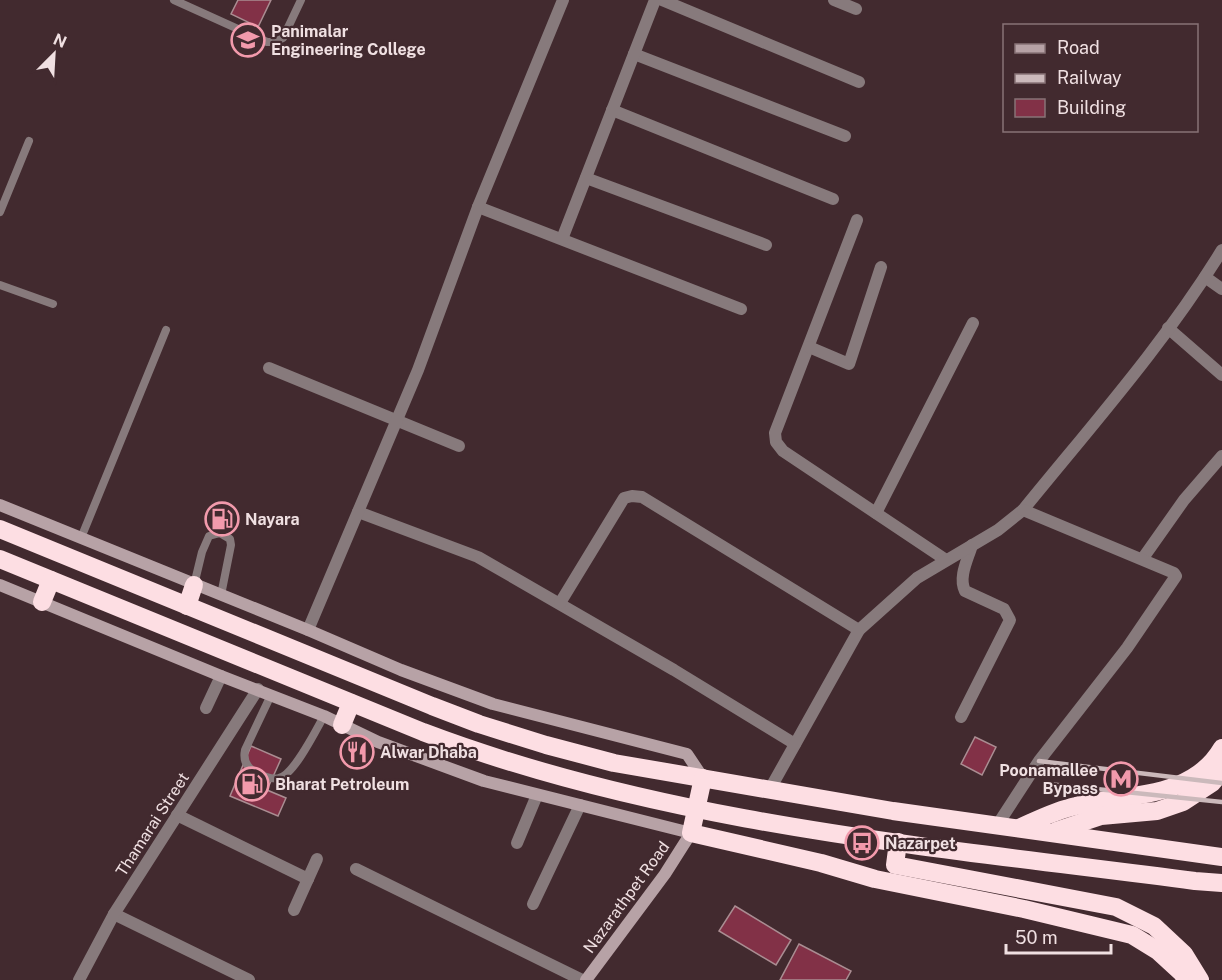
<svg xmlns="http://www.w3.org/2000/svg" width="1222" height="980" viewBox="0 0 1222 980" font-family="'Public Sans',sans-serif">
<rect width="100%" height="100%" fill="#422a2f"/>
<g fill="#823147" stroke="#aa8d92" stroke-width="1.5">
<path d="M238,0H271L258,27L231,14Z"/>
<path d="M975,737L996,747L982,775L961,764Z"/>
<path d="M251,746L281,759L267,790L286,798L278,816L230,796Z"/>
<path d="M735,906L791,940L776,965L719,931Z"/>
<path d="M799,944L851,971L846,980H780Z"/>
</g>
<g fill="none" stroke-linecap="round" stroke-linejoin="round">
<g stroke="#877a7c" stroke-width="8">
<path d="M174,0L267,42H275L283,38L301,0"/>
<path d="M0,212L29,141"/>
<path d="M0,285L53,304"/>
<path d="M81,538L166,330"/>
<path d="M194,585L202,552L209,536L220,533L230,539L231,545L221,595"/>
<path d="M271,695L245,750C243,760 246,768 257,773C263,776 272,780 279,778C294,775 316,730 324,716"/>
</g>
<g stroke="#877a7c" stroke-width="12">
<path d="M662,0L859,82"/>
<path d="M834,0L856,9"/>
<path d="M634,54L845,136"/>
<path d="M612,110L833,199"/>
<path d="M586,178L766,245"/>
<path d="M478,207L741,309"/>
<path d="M857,220L775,433L776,442L783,451L946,560"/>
<path d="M562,239L655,0"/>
<path d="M1205,277L1222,289"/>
<path d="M1168,328L1222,375"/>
<path d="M809,347L849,364L881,267"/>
<path d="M269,368L459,446"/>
<path d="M358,512L478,557L674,670L795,744"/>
<path d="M876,513L973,323"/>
<path d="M1143,558L1184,500L1222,456"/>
<path d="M560,603L624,498L632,496L642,497L859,630"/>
<path d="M308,630L418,370L478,207L563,0"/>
<path d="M206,708L221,676"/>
<path d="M961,717L1010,620L1004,609L965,591C958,577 968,559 972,545"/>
<path d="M770,789L859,630L917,578L998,530L1023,510C1092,425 1165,343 1222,250"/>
<path d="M177,815L308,879"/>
<path d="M996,827L1039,761L1127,648L1176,576L1174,573L1023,510"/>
<path d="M517,843L537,795"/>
<path d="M356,869L582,980"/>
<path d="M533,904L580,805"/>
<path d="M294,910L317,859"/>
<path d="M114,914L249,980"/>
<path d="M79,980L114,914L258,689"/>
</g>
<g stroke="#b7a2a6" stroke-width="12">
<path d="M0,505L308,630L401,670L493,704L687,754L703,778"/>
<path d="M0,585L221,676L324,716L378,742L484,781L691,833L665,874L586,980"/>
</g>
<g stroke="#fddee3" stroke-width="18">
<path d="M0,529L432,706L479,724L546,745L614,763L893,811L1222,857"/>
<path d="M0,559L423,732C668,825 936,847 1195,881L1222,883"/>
<path d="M42,602L51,580"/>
<path d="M187,606L194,585"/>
<path d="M342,725L351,703"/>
<path d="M703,778L691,833L821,863L875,879L1024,909L1132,935L1158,951L1182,973L1186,980"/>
<path d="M1019,828C1037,820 1056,810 1076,806C1126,793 1192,800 1222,748"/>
<path d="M1056,831L1101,816L1157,811L1183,802L1212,783L1222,771"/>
<path d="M898,842L895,865L1116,907L1154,926L1184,954L1200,980"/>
</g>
<g stroke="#cbb9bb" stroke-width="4.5">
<path d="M1039,761L1222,783"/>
<path d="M1048,784L1222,802"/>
</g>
</g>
<defs>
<symbol id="university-ring" viewBox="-11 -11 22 22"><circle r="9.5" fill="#422a2f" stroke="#f29aac" stroke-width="1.5"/><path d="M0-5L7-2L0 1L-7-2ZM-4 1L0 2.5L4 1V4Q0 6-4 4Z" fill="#f29aac"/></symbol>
<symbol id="fuel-ring" viewBox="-11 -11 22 22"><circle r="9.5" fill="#422a2f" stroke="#f29aac" stroke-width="1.5"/><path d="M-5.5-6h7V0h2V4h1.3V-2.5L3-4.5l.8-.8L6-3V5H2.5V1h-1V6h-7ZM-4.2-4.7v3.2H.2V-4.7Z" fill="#f29aac"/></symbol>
<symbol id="restaurant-ring" viewBox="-11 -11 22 22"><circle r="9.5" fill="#422a2f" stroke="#f29aac" stroke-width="1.5"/><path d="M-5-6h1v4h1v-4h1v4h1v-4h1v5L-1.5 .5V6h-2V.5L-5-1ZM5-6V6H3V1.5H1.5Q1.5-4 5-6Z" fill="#f29aac"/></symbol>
<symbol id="metro-ring" viewBox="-11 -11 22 22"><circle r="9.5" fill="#422a2f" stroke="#f29aac" stroke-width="1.5"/><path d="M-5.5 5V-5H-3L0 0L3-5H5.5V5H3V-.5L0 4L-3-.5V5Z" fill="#f29aac"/></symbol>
<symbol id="bus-ring" viewBox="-11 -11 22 22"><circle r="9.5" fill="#422a2f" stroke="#f29aac" stroke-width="1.5"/><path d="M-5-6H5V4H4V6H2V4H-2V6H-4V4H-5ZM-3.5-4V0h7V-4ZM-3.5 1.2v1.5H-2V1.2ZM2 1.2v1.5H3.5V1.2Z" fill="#f29aac"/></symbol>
</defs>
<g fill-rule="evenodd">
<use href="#university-ring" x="229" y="21" width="38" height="38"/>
<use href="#fuel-ring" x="203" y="500" width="38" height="38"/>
<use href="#restaurant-ring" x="338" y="733" width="38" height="38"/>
<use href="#metro-ring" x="1102" y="760" width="38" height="38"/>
<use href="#fuel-ring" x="233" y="765" width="38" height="38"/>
<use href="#bus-ring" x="843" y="824" width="38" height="38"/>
</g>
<g text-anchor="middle" stroke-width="4.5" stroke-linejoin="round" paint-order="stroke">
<g font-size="16" font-weight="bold" fill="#f0e0e2" stroke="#422a2f" text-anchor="start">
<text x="271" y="37">Panimalar<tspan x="271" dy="18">Engineering College</tspan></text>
<text x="245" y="525">Nayara</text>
<text x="380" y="758">Alwar Dhaba</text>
<text x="1098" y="776" text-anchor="end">Poonamallee<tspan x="1098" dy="18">Bypass</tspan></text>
<text x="275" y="790">Bharat Petroleum</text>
<text x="885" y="849">Nazarpet</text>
</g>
<g font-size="16" fill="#f0e0e2" stroke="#422a2f">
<text transform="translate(152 824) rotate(-57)" y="6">Thamarai Street</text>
<text transform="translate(626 897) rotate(-54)" y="6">Nazarathpet Road</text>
</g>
</g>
<rect x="1003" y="24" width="195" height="108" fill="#422a2f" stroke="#887377" stroke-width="1.5"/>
<rect x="1015" y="44" width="30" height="9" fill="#b7a2a6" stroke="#887377" stroke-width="1.5"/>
<text x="1057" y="54" font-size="18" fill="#f0e0e2">Road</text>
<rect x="1015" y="74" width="30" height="9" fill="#cbb9bb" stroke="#887377" stroke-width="1.5"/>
<text x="1057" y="84" font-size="18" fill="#f0e0e2">Railway</text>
<rect x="1015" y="99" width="30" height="18" fill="#823147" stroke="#887377" stroke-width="1.5"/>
<text x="1057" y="114" font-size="18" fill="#f0e0e2">Building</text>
<g transform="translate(54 54) rotate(24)" stroke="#422a2f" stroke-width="4.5" paint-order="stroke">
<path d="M0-4.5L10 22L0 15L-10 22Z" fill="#f0e0e2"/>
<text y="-9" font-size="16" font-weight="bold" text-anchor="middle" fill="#f0e0e2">N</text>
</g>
<path d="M1006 944v9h105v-9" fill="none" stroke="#f0e0e2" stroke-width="3"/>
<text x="1015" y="944" font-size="18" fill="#f0e0e2" stroke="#422a2f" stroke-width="4.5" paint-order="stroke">50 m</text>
</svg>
